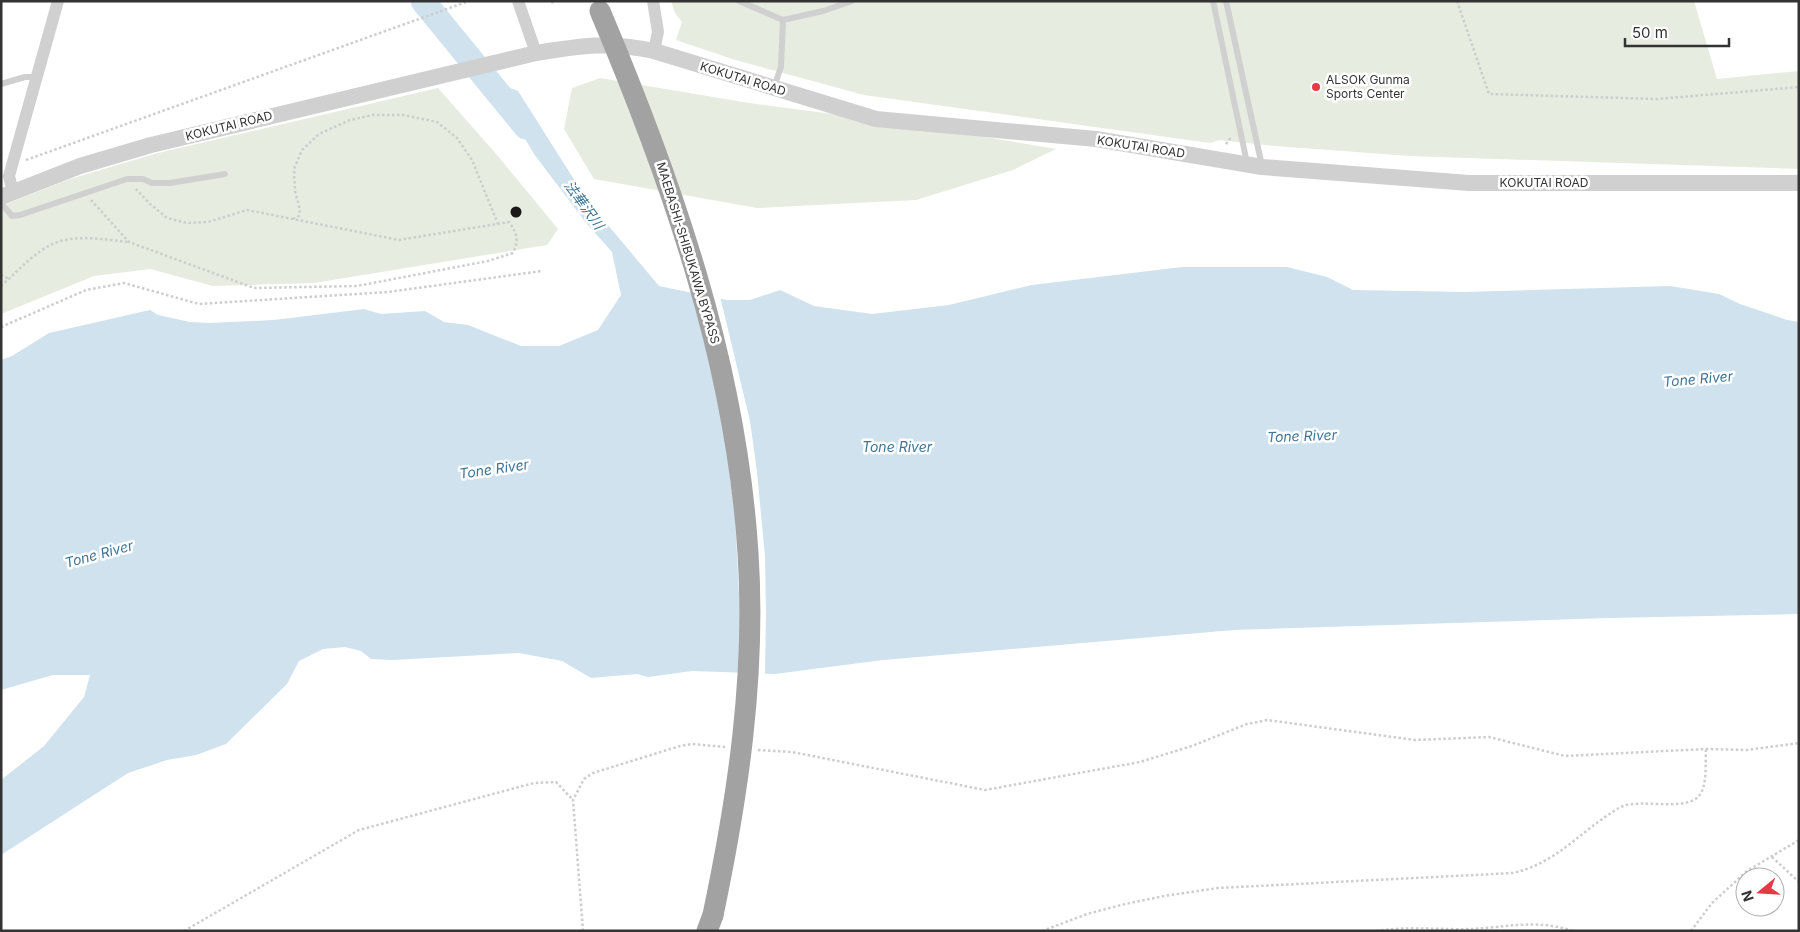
<svg xmlns="http://www.w3.org/2000/svg" width="1800" height="932" viewBox="0 0 1800 932" font-family="Inter,'Noto Sans JP',sans-serif">
<rect width="100%" height="100%" fill="#fff"/>
<g fill="#e6ecdf">
<path d="M671,1H1694L1717,79L1799,71V169L1410,156L1275,146L1219,140L1210,143L864,95L732,59L676,40L682,22L675,13Z"/>
<path d="M600,78L749,103L908,124L1056,149L1013,170L916,200L757,208L594,179L564,129L572,88Z"/>
<path d="M438,88L497,155L558,229L547,245L314,283L213,286L150,269L94,276L1,314V206L70,179L158,153Z"/>
</g>
<path fill="#cfe2ee" d="M505,86L518,91L587,200L659,286L727,300H750L780,290L814,306L872,314L949,305L1032,285L1182,267H1287L1327,277L1353,290L1465,292L1670,286L1719,294L1740,304L1787,320L1799,322V614L1609,618L1234,630L883,660L775,674L692,671L648,677L637,674L591,678L562,661L519,653L393,660L371,659L361,651L345,647L323,649L299,661L287,684L226,744L196,755L167,760L128,773L1,855V780L44,746L84,697L90,675H53L1,690V360L12,356L49,333L150,310L158,315L190,322L210,323L274,320L364,309L381,314L425,311L444,322L468,325L521,346H559L598,330L621,295L612,252L587,224L534,154L504,103Z"/>
<path fill="#fff" d="M692,290L720,296L750,421L757,472L765,556L766,614L765,676L738,675L740,614L735,516L723,424Z"/>
<g fill="none" stroke-linecap="round" stroke-linejoin="round">
<path stroke="#cfe2ee" stroke-width="25" d="M423,1L526,127"/>
</g>
<circle fill="#1a1a1a" cx="516" cy="212" r="5.5"/>
<g fill="none" stroke-linecap="round" stroke-linejoin="round">
<g stroke="#cdcdcd" stroke-width="2.5" stroke-dasharray="2.5 2.5" stroke-linecap="butt">
<path d="M552,1L553,4"/>
<path d="M1457,1L1489,94L1657,99L1799,87"/>
<path d="M1226,144L1231,137"/>
<path d="M26,160L469,1"/>
<path d="M91,200L129,242L254,288L357,286L488,261L513,253C519,240 517,233 509,222L399,240L247,210L208,222L187,223L167,218L149,203L136,189"/>
<path d="M293,219L299,216L300,210L295,191L294,169L302,150L319,134L350,120L373,115H403L437,122L457,138L472,160L498,224"/>
<path d="M1,275L9,279"/>
<path d="M1,286C15,274 27,260 42,250C67,232 99,239 128,242"/>
<path d="M1,327L86,290L124,283L199,304L388,292L542,271"/>
<path d="M758,750L792,752L985,790L1140,762L1192,746L1247,724L1267,720L1415,740L1489,737L1565,756L1706,749L1747,750L1799,743"/>
<path d="M1772,857L1799,882"/>
<path d="M184,931L359,830L534,783L556,782L573,800"/>
<path d="M583,931L573,800L584,779L593,773L680,746L692,744L725,747"/>
<path d="M1042,931L1087,914L1121,905L1164,896L1218,888L1513,873C1547,865 1567,846 1594,825C1603,819 1612,811 1623,806C1641,799 1683,811 1698,797C1708,787 1705,763 1706,749"/>
<path d="M1376,931C1408,926 1440,930 1472,929C1505,927 1541,919 1572,931"/>
<path d="M1691,931L1712,903L1747,871L1799,840"/>
</g>
<g stroke="#d0d0d0" stroke-width="6">
<path d="M739,1L783,20L823,11L852,1"/>
<path d="M1213,1L1247,163"/>
<path d="M1226,1L1262,166"/>
<path d="M1,84L25,77H36"/>
<path d="M774,87L781,67L783,20"/>
<path d="M1,203L12,216L20,215L127,179H143L152,183H170L225,174"/>
</g>
<g stroke="#d0d0d0" stroke-width="12">
<path d="M518,1L536,53"/>
<path d="M653,1L658,32L654,51"/>
<path d="M13,192L9,176L58,1"/>
</g>
<path stroke="#d0d0d0" stroke-width="16" d="M1,197L80,166L151,145L536,53C580,46 609,41 654,51L876,119L1096,139L1262,167L1469,183H1799"/>
<path stroke="#a2a2a2" stroke-width="21" d="M707,931L713,915"/>
<path stroke="#a2a2a2" stroke-width="21" d="M600,11C673,184 736,364 748,553C756,675 738,796 713,915"/>
</g>
<circle fill="#e63946" stroke="#fff" stroke-width="2" cx="1316" cy="87" r="5"/>
<g text-anchor="middle" stroke-width="5" stroke-linejoin="round" paint-order="stroke">
<g font-size="12" fill="#333" stroke="#fff">
<text transform="translate(743 79) rotate(17)" y="4">KOKUTAI ROAD</text>
<text transform="translate(229 126) rotate(-14)" y="4">KOKUTAI ROAD</text>
<text transform="translate(1141 147) rotate(9)" y="4">KOKUTAI ROAD</text>
<text x="1544" y="187">KOKUTAI ROAD</text>
<text transform="translate(688 253) rotate(73)" y="4">MAEBASHI-SHIBUKAWA BYPASS</text>
</g>
<g font-size="12" fill="#333" stroke="#fff" text-anchor="start">
<text x="1326" y="84">ALSOK Gunma<tspan x="1326" dy="14">Sports Center</tspan></text>
</g>
<g font-size="14" font-style="italic" fill="#3f7597" stroke="#fff">
<text transform="translate(584 205) rotate(54)" y="5">法華沢川</text>
<text transform="translate(1698 379) rotate(-5)" y="5">Tone River</text>
<text transform="translate(1302 436) rotate(-2)" y="5">Tone River</text>
<text x="897" y="452">Tone River</text>
<text transform="translate(494 469) rotate(-8)" y="5">Tone River</text>
<text transform="translate(99 554) rotate(-15)" y="5">Tone River</text>
</g>
</g>
<rect width="1800" height="932" fill="none" stroke="#333333" stroke-width="5"/>
<g transform="translate(1760 892) rotate(252)"><circle r="24" fill="#ffffff" stroke="#adadad"/>
<path d="M0-4L9 19L0 12L-9 19Z" fill="#e63946"/>
<text y="-8" font-size="14" font-weight="bold" text-anchor="middle" fill="#333333">N</text>
</g>
<path d="M1625 38v8h104v-8" fill="none" stroke="#333333" stroke-width="2.5"/>
<text x="1632" y="38" font-size="15" fill="#333333" stroke="#ffffff" stroke-width="4" paint-order="stroke">50 m</text>
</svg>
